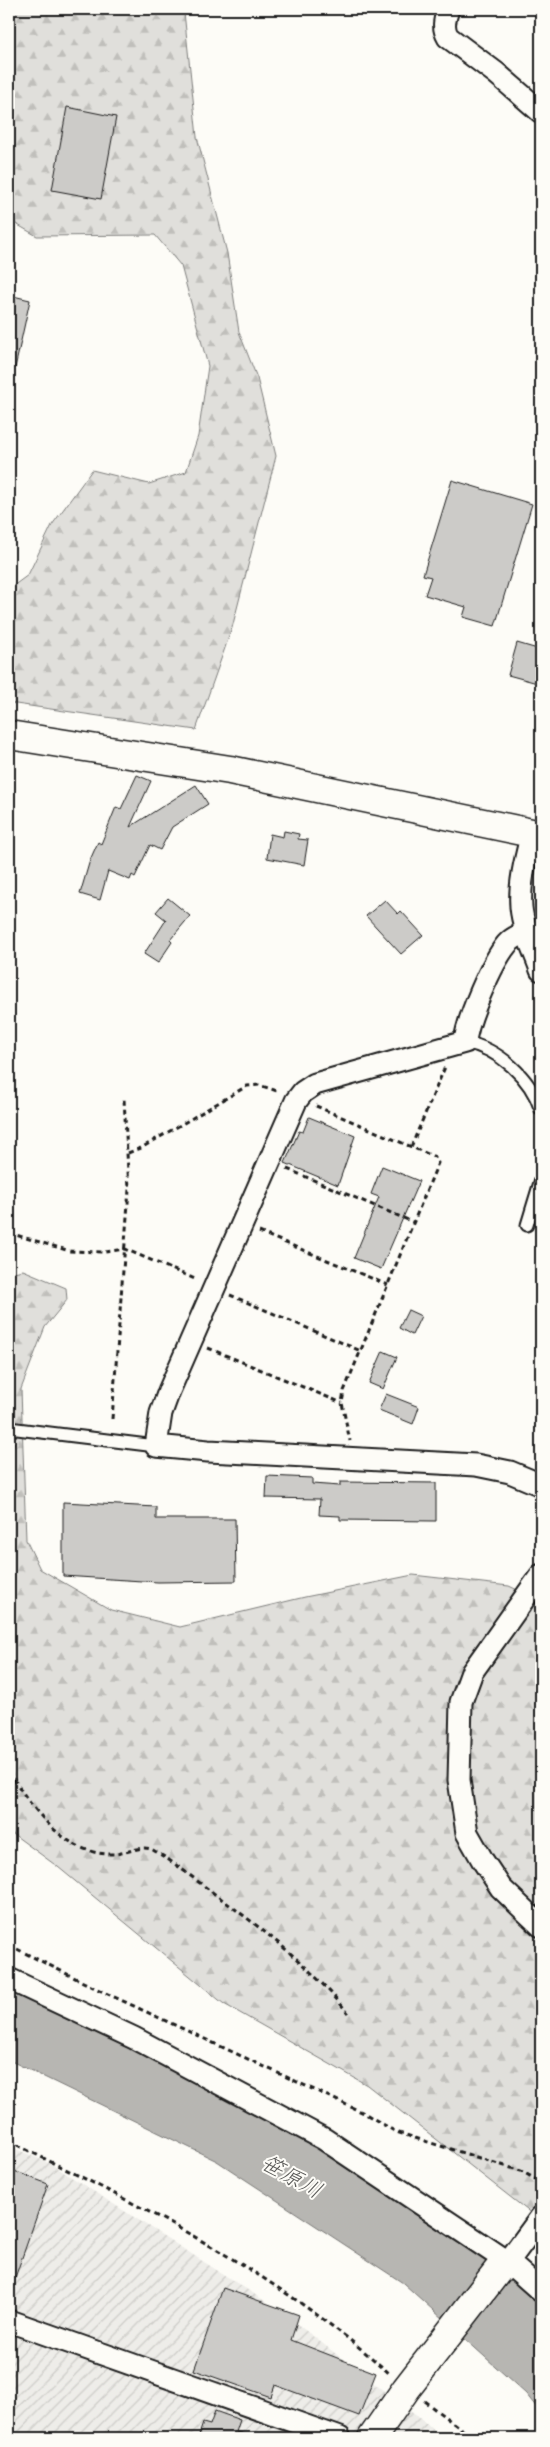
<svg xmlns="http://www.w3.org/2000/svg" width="550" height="2447" viewBox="0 0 550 2447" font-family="'Indie Flower','Klee One',sans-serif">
<defs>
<pattern id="industrial-furrows" width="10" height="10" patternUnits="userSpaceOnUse" patternTransform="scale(1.25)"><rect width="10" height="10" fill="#eeede9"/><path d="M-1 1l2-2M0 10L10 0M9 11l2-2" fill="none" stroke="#cccbc7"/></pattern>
<pattern id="forest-firs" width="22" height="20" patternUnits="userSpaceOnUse" patternTransform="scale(1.25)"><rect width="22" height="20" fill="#e0dfdb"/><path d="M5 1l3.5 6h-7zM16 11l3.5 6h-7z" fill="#c0bfbb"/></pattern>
</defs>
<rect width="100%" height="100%" fill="#fdfcf7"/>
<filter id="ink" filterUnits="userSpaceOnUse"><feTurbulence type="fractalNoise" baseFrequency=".02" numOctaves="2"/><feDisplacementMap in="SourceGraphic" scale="10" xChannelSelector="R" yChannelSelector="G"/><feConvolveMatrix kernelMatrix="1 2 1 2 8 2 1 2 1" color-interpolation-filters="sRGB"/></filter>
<g filter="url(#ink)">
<path fill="url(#industrial-furrows)" d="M9,2146L51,2164L279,2310L445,2438H9Z"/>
<g fill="url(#forest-firs)" stroke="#7e7e7c">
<path d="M9,9H188L184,12L197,137L227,253L239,332L257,378L276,456L232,628L196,730L9,703V589L28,575L52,525L92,470L149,484L186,472L198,436L208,366L181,266L155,235L37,236L9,220Z"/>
<path d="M23,1270L66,1288L67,1300L45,1327L21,1389L26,1540L40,1569L111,1610L180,1627L305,1597L413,1575L509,1586L541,1601V2221L367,2085L224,2004L58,1867L9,1831V1273Z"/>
</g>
<path fill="#b7b6b2" stroke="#797876" d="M9,1985L199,2071L445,2213L541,2297V2413L526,2394L403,2283L217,2161L9,2060Z"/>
<g fill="#cccbc8" stroke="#1c1c1c">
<path d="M67,107L116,117L101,199L52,190Z"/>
<path d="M9,295L30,300L15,368H9Z"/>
<path d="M452,480L532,504L495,626L463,617L466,607L425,595L431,577L423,575Z"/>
<path d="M517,643L541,650V684L508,675Z"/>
<path d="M137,775L151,781L130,827L196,785L208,804L172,827L160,850L150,845L135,877L132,875L130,880L108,871L100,900L80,894L90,860L98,842L101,844L116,807L121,809Z"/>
<path d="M284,831L299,834L298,839L308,840L304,865L267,858L270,834L283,837Z"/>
<path d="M168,898L190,916L170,940L172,942L158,963L144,954L166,920L156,912Z"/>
<path d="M385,900L398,914L401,911L423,935L401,954L366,916Z"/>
<path d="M309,1117L355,1136L338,1185L285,1163L299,1131L303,1132Z"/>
<path d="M382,1166L419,1181L381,1269L354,1258L379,1197L371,1194Z"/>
<path d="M408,1310L421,1316L412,1335L399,1328Z"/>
<path d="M383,1351L397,1357L383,1389L369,1383Z"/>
<path d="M386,1394L419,1407L413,1424L379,1410Z"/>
<path d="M267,1476L312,1478V1484L340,1486V1482L436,1483V1521L340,1520V1516L319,1515L320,1499L266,1498Z"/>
<path d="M63,1502L156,1507V1519H235L236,1581L158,1582L63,1576Z"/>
<path d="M9,2169L48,2184L11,2289L9,2288Z"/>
<path d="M223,2288L299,2315L291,2340L376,2373L359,2416L275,2385L271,2397L194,2370Z"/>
<path d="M215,2411L240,2420L236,2432L242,2433V2438H198L203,2423L210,2425Z"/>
</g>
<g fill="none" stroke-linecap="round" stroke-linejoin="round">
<defs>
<g id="lane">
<path d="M465,1042C499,1049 530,1077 541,1110"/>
<path d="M527,1225L541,1179"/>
<path d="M9,1428L156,1446"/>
</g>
<g id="street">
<path d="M448,9C445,19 442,27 448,37L496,73L541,112"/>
<path d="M532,833C526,857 519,883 521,907C523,929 534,950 541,970"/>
<path d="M527,932C519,935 512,938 507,944C492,962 467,1020 465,1042L315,1084L303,1092L296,1101L169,1391L161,1413L156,1446L208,1451L476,1465L510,1472L541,1485"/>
<path d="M541,1575L472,1672L461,1702L459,1780L467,1833L483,1861L501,1888L541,1926"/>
<path d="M9,1979L134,2038L324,2139L508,2262L541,2291"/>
<path d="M508,2262L541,2217"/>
<path d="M9,2321L340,2438"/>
</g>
<g id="secondary">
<path d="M9,735L230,770L541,835"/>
<path d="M372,2438L406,2389L499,2269L508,2262"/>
</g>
</defs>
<use href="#lane" stroke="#1c1c1c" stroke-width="15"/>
<use href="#street" stroke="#1c1c1c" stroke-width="25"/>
<use href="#secondary" stroke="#1c1c1c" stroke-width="31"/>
<g stroke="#1c1c1c" stroke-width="3" stroke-dasharray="5 4" stroke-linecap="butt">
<path d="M316,1106L435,1157L438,1163L344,1391L342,1403L350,1441"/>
<path d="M411,1147L445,1067"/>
<path d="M128,1153L141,1148L247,1086L259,1085L280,1092"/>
<path d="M287,1169L413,1222"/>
<path d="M259,1232L388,1285"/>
<path d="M9,1233L70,1251L105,1252L125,1249L197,1280"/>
<path d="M230,1295L361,1351"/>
<path d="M208,1348L342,1403"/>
<path d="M112,1419L129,1189L124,1099"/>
<path d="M9,1464L13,1442"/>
<path d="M9,1771C31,1808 66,1856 113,1854C127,1854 141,1844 153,1850C174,1862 193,1878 212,1892C261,1928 310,1965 348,2013"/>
<path d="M9,1945L95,1988L364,2113L396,2132L521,2171L541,2182"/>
<path d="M9,2141C144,2208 277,2272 390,2374"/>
<path d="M424,2401L473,2438"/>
</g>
<use href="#lane" stroke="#fdfcf7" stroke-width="11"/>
<use href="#street" stroke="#fdfcf7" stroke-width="21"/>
<use href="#secondary" stroke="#fdfcf7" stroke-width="28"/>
</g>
</g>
<g text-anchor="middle" stroke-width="4" stroke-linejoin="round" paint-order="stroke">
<g font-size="22" font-style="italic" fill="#5a5a58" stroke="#fdfcf7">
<text transform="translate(292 2176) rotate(29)" y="8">笹原川</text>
</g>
</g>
<rect width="550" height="2447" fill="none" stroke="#fdfcf7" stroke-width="30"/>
<rect x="15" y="15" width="520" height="2417" fill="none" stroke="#1c1c1c" stroke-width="2" filter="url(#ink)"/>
</svg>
